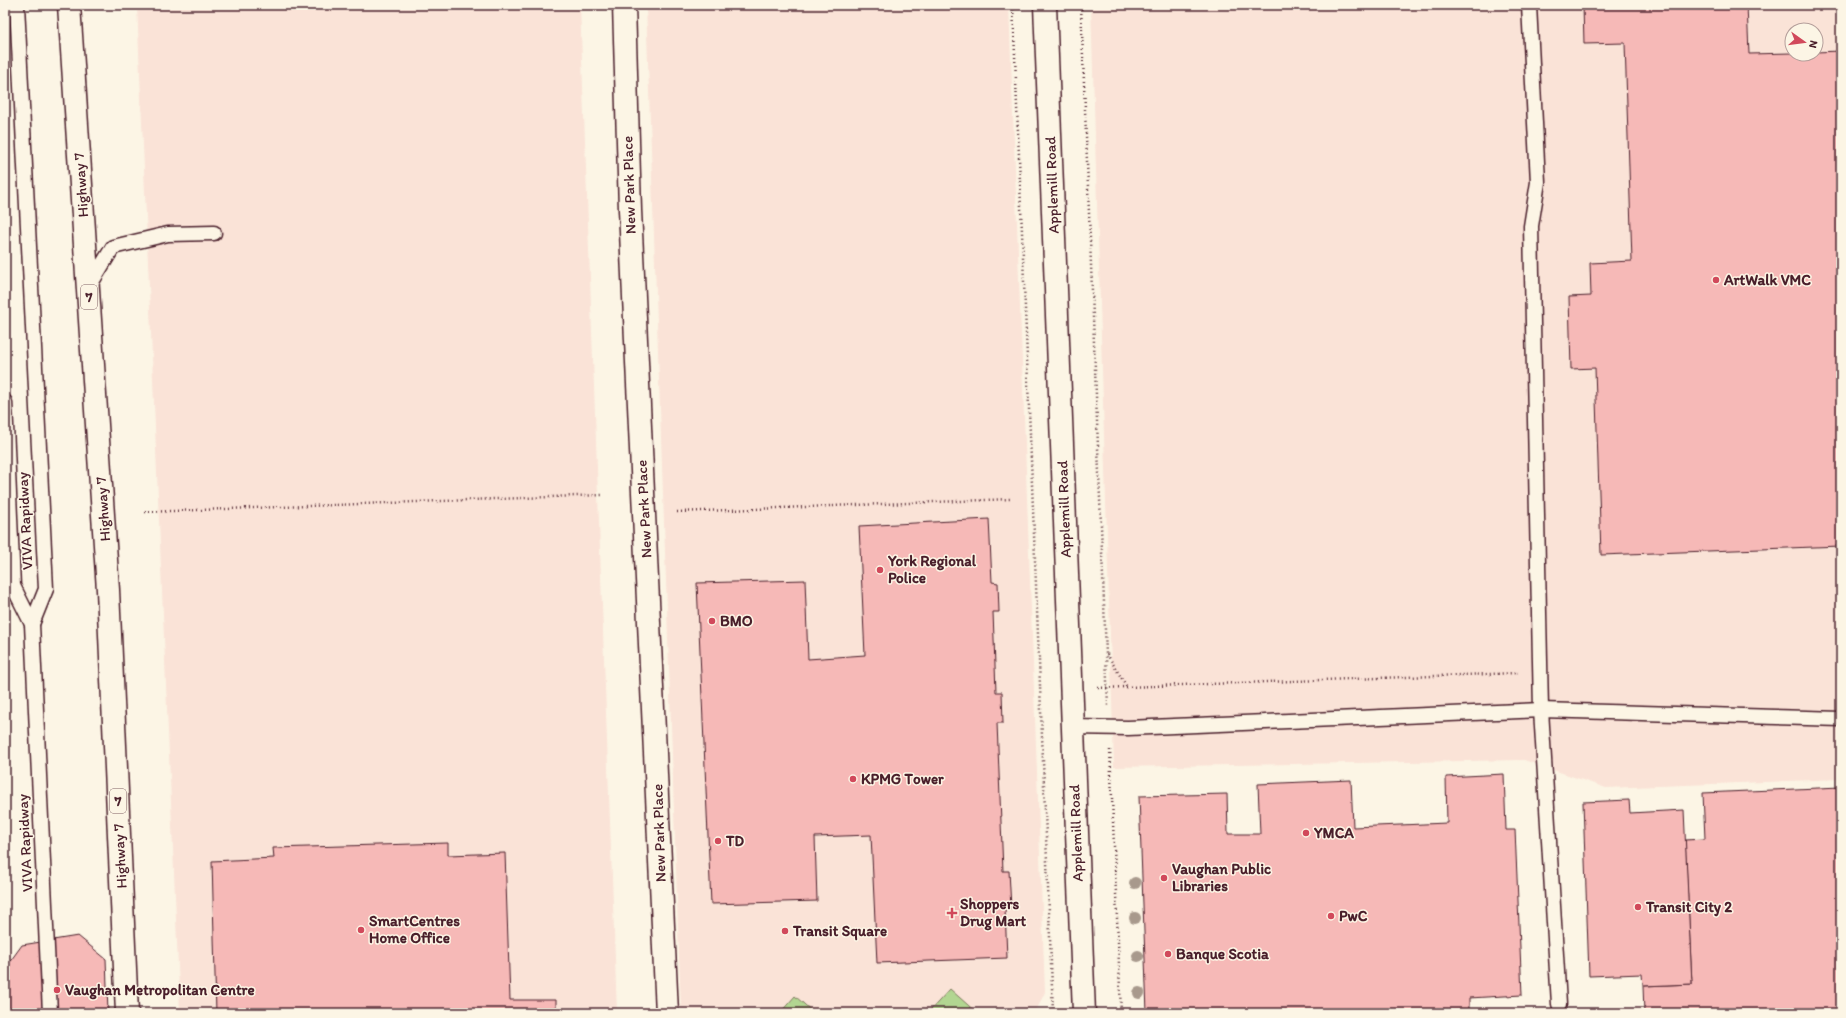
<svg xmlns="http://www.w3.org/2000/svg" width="1846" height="1018" viewBox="0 0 1846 1018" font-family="Itim,sans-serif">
<rect width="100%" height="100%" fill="#fcf5e5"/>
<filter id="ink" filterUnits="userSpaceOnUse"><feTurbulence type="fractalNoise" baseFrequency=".025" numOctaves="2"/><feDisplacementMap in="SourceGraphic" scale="8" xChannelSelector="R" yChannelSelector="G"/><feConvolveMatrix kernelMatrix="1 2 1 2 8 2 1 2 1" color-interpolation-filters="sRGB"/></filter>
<g filter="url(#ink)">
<g fill="#fae3d7" fill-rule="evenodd">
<path d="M137,5H580L617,1013H180Z"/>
<path d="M646,5H1009L1045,992L1035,1013H681Z"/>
<path d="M1091,5H1841V779L1606,788L1524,760L1114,767ZM1792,30H1816V54H1792Z"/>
</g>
<g fill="#b2d691" stroke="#7e7a5e">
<path d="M950,989L977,1013H928Z"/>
<path d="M795,996L814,1013H780Z"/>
</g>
<g fill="#f6b9b7" stroke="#4a1f2b">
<path d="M1583,5H1747L1749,54L1792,53L1816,54V52L1840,51L1839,7H1841V546L1601,555L1595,368L1571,369L1569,297L1591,296L1590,263L1632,261L1625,43L1584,44Z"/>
<path d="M989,519L992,582L998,583L999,612H993L996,692H1002L1003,723H997L1003,871H1009L1011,908L1005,909L1007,958L877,963L871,835L815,837L817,901L711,904L697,583L805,580L808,659L865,655L859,526Z"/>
<path d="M1504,774L1506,830H1515L1522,995L1469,998V1013H1147L1139,796L1227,794L1228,834H1260L1258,784L1351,780L1353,827L1447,823L1446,777Z"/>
<path d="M1841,787V1013H1644L1643,986L1692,984L1685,840L1705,839L1703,793Z"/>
<path d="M1629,800L1630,813L1684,810L1692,984L1643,986L1642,974L1589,976L1583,802Z"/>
<path d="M448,843V855L505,853L510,1000H556V1013H216L212,861L274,858L273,848Z"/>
<path d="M78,936L106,959L108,1013H7L6,967L22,945Z"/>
</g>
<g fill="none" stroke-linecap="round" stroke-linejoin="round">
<defs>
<g id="lane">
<path d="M17,5L46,589L32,624L50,1013"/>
<path d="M1529,5L1538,182L1531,226L1541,710L1559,1004"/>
<path d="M88,288L113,247L168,234L214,233"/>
<path d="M5,402L13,586L32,624"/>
<path d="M1072,727L1128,728L1541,710L1841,719"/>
</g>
<g id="street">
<path d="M624,5L630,210L667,1013"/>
<path d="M1045,5L1084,1013"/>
</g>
<path id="primary" d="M69,5L108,590L127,1013"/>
</defs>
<use href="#lane" stroke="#4a1f2b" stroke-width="17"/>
<use href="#street" stroke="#4a1f2b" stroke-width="25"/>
<use href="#primary" stroke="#4a1f2b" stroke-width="25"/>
<g stroke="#4a1f2b" stroke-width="2.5" stroke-dasharray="1 3" stroke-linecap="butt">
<path d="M1013,5L1053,1013"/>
<path d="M1081,5L1108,707"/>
<path d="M145,512L604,495"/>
<path d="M677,512L1011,499"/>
<path d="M1107,654L1127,687"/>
<path d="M1098,688L1518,673"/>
<path d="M1110,750L1121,1013"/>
</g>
<use href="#lane" stroke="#fcf5e5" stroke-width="14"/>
<use href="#street" stroke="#fcf5e5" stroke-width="22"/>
<use href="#primary" stroke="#fcf5e5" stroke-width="22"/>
</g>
<g fill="#a8998c">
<circle cx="1135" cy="883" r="6"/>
<circle cx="1135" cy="918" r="6"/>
<circle cx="1138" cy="956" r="6"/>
<circle cx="1139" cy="993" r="6"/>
</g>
</g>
<g fill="#d1495b" stroke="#fcf5e5" stroke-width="1.5">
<circle cx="1716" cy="280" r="4"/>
<circle cx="880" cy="570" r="4"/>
<circle cx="712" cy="621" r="4"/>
<circle cx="853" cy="779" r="4"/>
<circle cx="1306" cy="833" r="4"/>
<circle cx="718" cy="841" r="4"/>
<circle cx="1164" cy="878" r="4"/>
<circle cx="1638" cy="907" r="4"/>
<path d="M950 907h4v4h4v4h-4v4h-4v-4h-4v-4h4z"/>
<circle cx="1331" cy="916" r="4"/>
<circle cx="361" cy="930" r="4"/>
<circle cx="785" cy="931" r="4"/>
<circle cx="1168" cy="954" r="4"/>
<circle cx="57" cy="990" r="4"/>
</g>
<g text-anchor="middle" stroke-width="3" stroke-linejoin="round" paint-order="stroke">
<g fill="#fcf5e5" stroke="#7f5f63" stroke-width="1">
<rect x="81" y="285" width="16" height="24" rx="3"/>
<rect x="110" y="789" width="16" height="24" rx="3"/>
</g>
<g font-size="14" font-weight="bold" fill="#4a1f2b">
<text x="89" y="302">7</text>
<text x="118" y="806">7</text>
</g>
<g font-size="15" fill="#4a1f2b" stroke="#fcf5e5">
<text transform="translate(81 185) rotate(-94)" y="5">Highway 7</text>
<text transform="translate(629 185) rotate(-92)" y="5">New Park Place</text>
<text transform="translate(1052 185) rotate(-92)" y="5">Applemill Road</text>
<text transform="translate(103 509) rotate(-94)" y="5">Highway 7</text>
<text transform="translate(644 509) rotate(-93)" y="5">New Park Place</text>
<text transform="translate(1064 509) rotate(-92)" y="5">Applemill Road</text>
<text transform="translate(25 521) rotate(-93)" y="5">VIVA Rapidway</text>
<text transform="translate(659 833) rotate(-92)" y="5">New Park Place</text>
<text transform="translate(1076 833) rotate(-92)" y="5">Applemill Road</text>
<text transform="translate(25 843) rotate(-93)" y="5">VIVA Rapidway</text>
<text transform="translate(120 856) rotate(-93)" y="5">Highway 7</text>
</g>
<g font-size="15" font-weight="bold" fill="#4a1f2b" stroke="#fcf5e5" text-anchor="start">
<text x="1724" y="285">ArtWalk VMC</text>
<text x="888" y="566">York Regional<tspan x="888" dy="17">Police</tspan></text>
<text x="720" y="626">BMO</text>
<text x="861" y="784">KPMG Tower</text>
<text x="1314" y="838">YMCA</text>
<text x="726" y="846">TD</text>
<text x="1172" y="874">Vaughan Public<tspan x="1172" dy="17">Libraries</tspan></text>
<text x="960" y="909">Shoppers<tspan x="960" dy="17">Drug Mart</tspan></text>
<text x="1646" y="912">Transit City 2</text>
<text x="1339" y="921">PwC</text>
<text x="369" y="926">SmartCentres<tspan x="369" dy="17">Home Office</tspan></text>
<text x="793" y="936">Transit Square</text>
<text x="1176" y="959">Banque Scotia</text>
<text x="65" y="995">Vaughan Metropolitan Centre</text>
</g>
</g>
<rect width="1846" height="1018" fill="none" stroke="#fcf5e5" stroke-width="20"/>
<rect x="10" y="10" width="1826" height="998" fill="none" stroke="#4a1f2b" stroke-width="1.5" filter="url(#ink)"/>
<g transform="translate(1804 42) rotate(104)"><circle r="19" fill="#fcf5e5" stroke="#b59f9b"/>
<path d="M0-3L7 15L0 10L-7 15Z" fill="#d1495b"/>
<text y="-6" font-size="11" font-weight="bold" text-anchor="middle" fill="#4a1f2b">N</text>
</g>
</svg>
